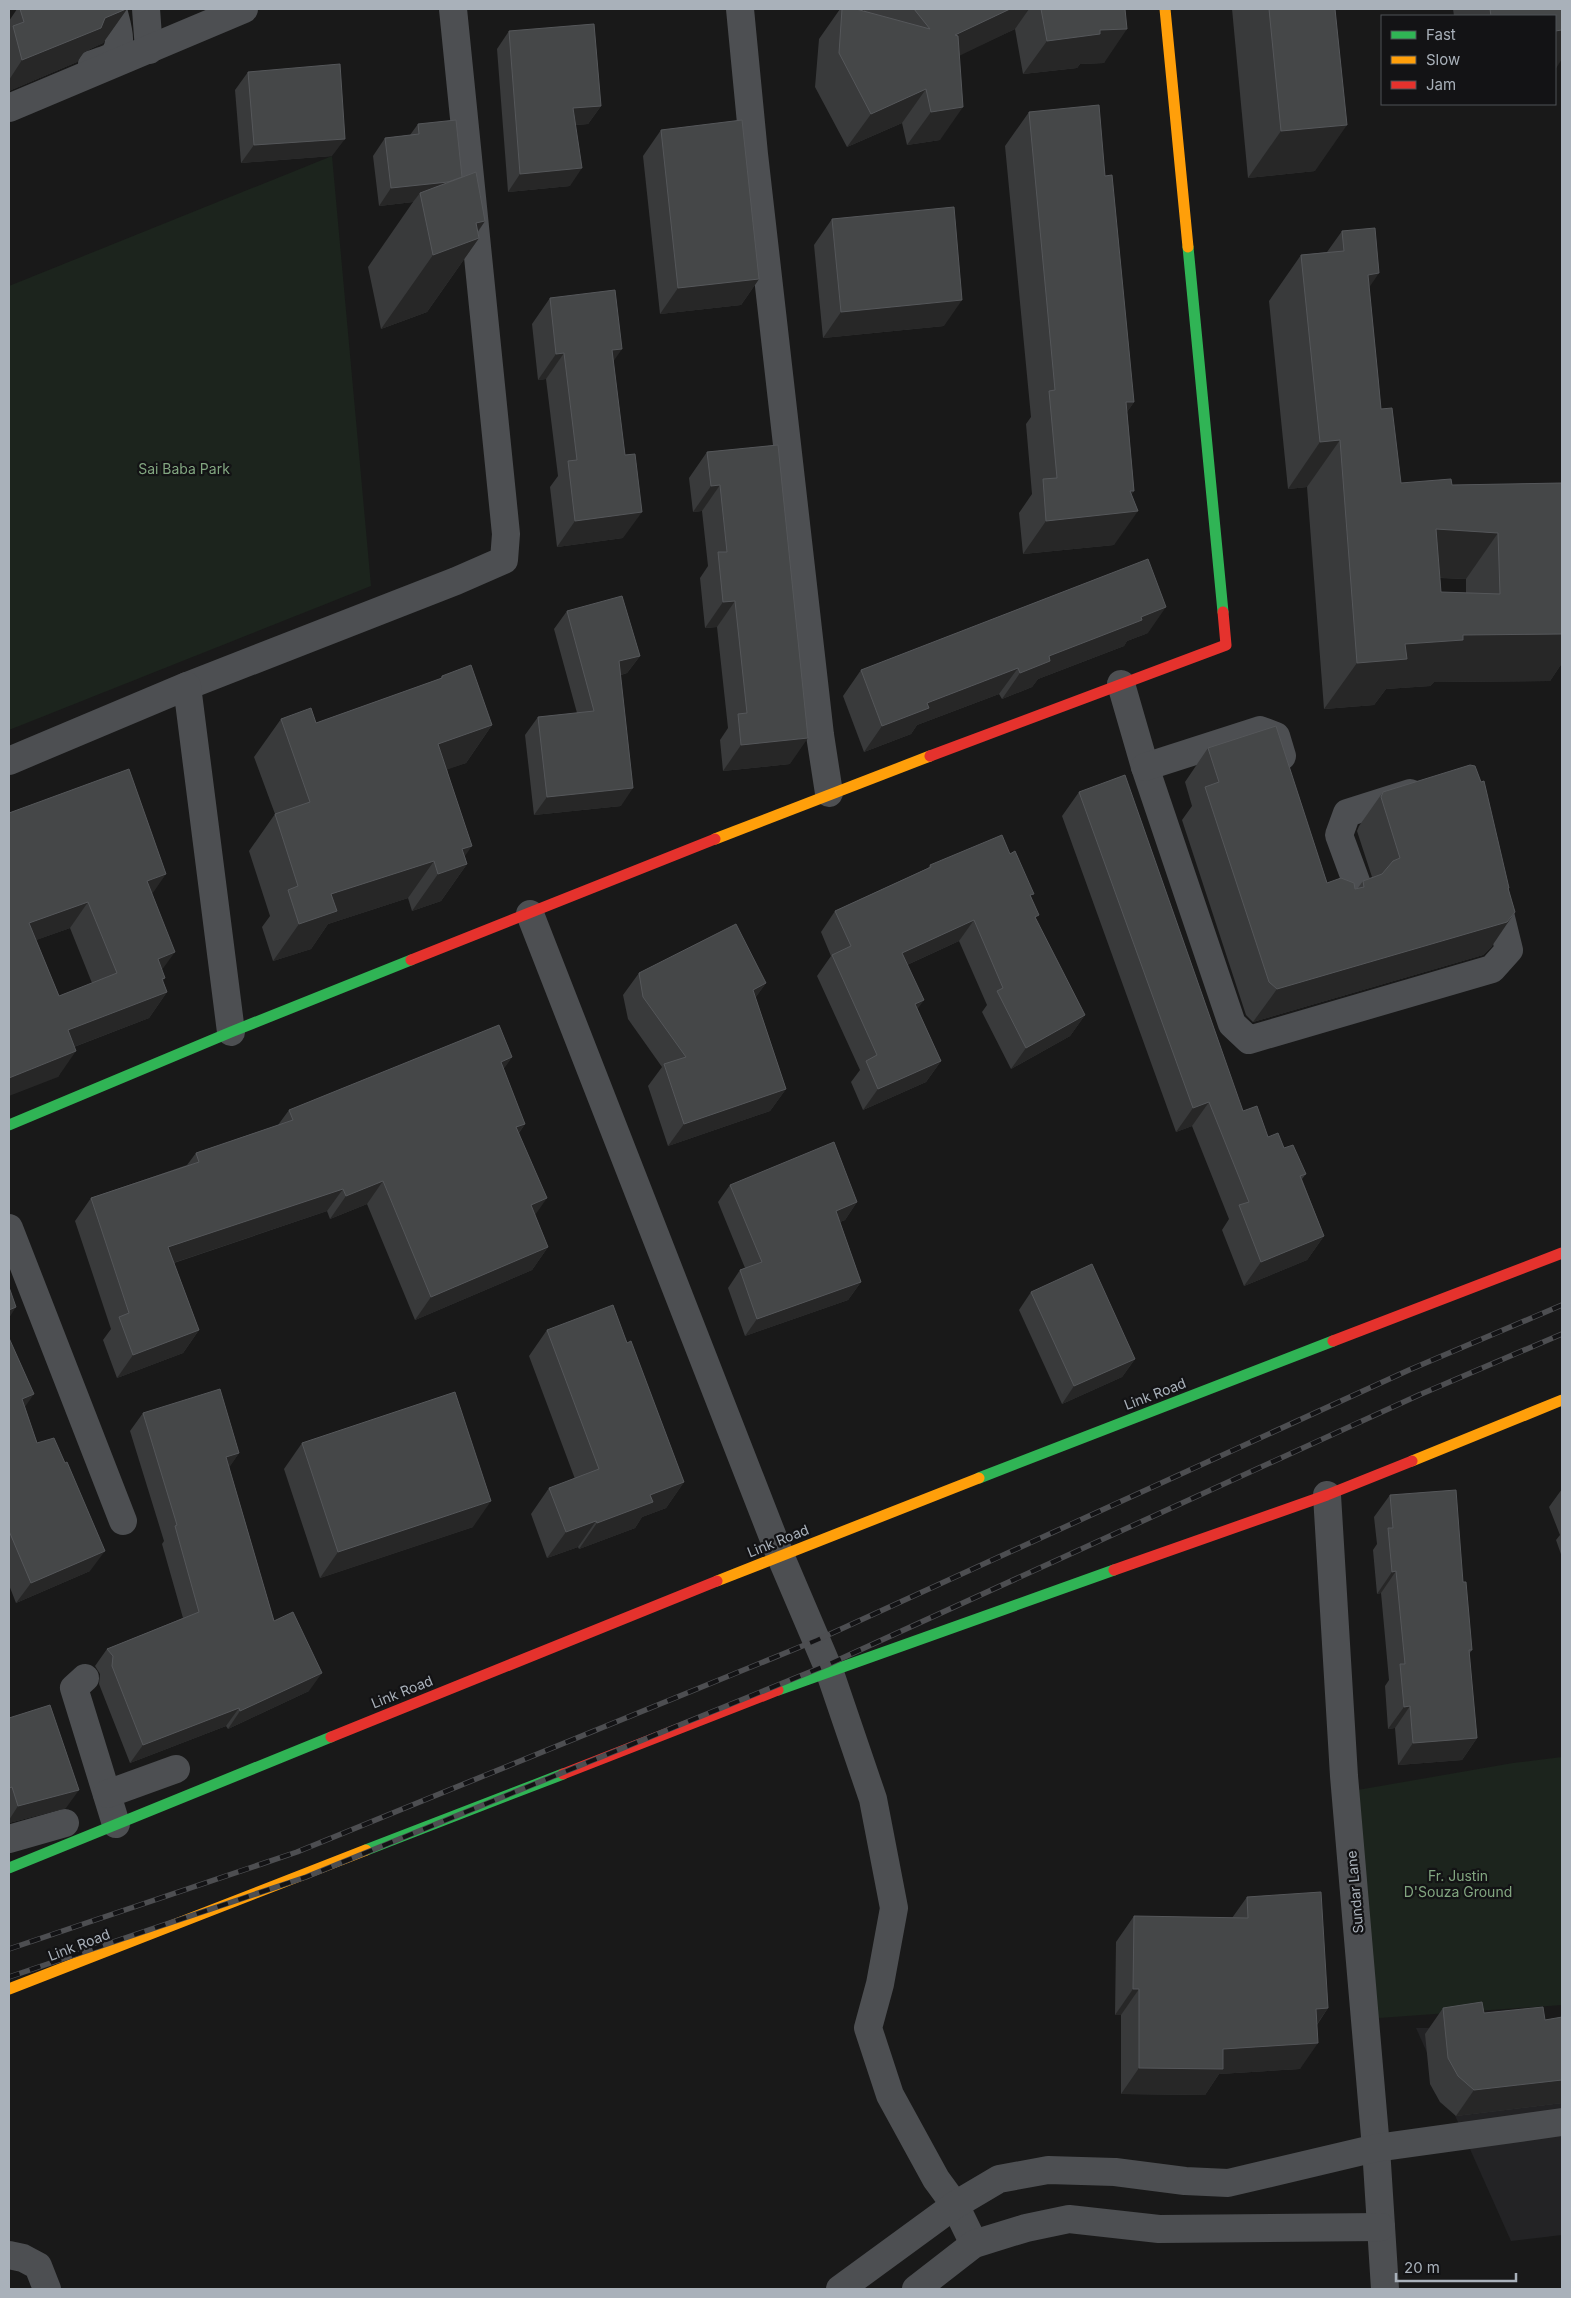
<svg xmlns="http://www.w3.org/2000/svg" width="1571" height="2298" viewBox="0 0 1571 2298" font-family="Inter,sans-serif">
<rect width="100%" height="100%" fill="#191919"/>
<path fill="#232325" d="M1416,2028H1562V2235L1511,2241Z"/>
<g fill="#1c241d">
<path d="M332,156L371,586L9,730V286Z"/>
<path d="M1562,1757V2005L1365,2019L1346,1792L1513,1763Z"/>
</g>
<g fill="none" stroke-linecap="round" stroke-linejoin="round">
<g stroke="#4d4f52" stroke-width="28">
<path d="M146,9L149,50"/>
<path d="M740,9L754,154L820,735L829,793"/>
<path d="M92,64C98,62 106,60 111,57C126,47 116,23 113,9"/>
<path d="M9,108L244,9"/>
<path d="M1121,684L1145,767L1232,1024L1249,1040L1492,969L1509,950L1495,893"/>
<path d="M187,686L456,581L504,560L506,534L453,9"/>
<path d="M9,761L187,686L231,1032"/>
<path d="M1145,767L1260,730L1276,736L1282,756"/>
<path d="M1324,898L1331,901L1352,893L1357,884L1339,835L1347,813L1410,793"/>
<path d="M530,914L780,1555L829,1670L873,1799L894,1908L880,1984L868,2028L890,2095L936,2179L955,2205L974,2244"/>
<path d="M9,1228L123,1521"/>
<path d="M1327,1495L1344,1776L1376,2148L1385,2289"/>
<path d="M85,1678L74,1688L116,1824"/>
<path d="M107,1794L176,1769"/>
<path d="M9,1839L65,1823"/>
<path d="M9,2255L23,2258L38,2266L47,2289"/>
<path d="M840,2289L955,2205L999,2179L1048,2170L1115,2172L1185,2181L1228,2183L1376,2148L1562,2122"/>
<path d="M916,2289L974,2244L1026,2228L1069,2219L1159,2229L1381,2227"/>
</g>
<g stroke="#30b455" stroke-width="11">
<path d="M1188,247L1223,612"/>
<path d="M9,1125L231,1032L411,960"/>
<path d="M979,1478L1333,1341"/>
<path d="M778,1690L1114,1570"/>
<path d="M366,1850L563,1774"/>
<path d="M9,1868L331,1737"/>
</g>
<g stroke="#ff9f0a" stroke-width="11">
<path d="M1165,9L1188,247"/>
<path d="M715,839L930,756"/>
<path d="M1412,1461L1562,1400"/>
<path d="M717,1581L979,1478"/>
<path d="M9,1989L366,1850"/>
</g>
<g stroke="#e5322d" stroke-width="11">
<path d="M930,756L1226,645L1223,612"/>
<path d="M411,960L715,839"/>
<path d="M1333,1341L1562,1253"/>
<path d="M1114,1570L1327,1495L1412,1461"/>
<path d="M331,1737L717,1581"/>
<path d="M563,1774L778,1690"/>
</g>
<defs>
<g id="rail">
<path d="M9,1949L297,1852L817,1640L1409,1370L1562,1305"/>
<path d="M9,1977L306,1877L827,1665L1419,1395L1562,1334"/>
</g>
</defs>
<use href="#rail" stroke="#4d4e51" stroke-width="5.5"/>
<use href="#rail" stroke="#131315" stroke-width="4" stroke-dasharray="11" stroke-linecap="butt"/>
</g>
<g fill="#393a3b" fill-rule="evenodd">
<path d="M17,9H127L103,43L84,52L77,62L9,91V21Z"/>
<path d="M840,9H856L864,11L863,9H1125L1104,63L1080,64L1077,68L1023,74L1015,29L959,55L940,140L907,145L902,123L847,147L815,87L819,39Z"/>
<path d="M1232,9H1335L1315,171L1248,178Z"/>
<path d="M1453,9H1562L1555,16H1454Z"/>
<path d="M509,31L601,106L588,124L576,125L570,186L508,192L497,49Z"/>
<path d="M248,72L332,156L241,163L235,90Z"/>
<path d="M1029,112L1105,176L1134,402L1127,412L1134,491L1131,495L1114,545L1023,554L1019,513L1032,494L1026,424L1031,417L1005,146Z"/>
<path d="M418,124L462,177L485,221L478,232L479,238L427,312L381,329L368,267L413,202L379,206L373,156L385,138L410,135Z"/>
<path d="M661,130L759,279L741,305L660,314L643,156Z"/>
<path d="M832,219L944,326L823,338L814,245Z"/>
<path d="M1342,231L1369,288L1381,409L1401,483L1452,485L1562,483V663L1550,681L1434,682L1430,686L1386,689L1374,705L1324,709L1307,487L1288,489L1269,301L1301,255L1327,252ZM1440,578L1466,579V593L1441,592Z"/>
<path d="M550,298L613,362L623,538L557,547L550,487L558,476L546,379L538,380L532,324Z"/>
<path d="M778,445L790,764L723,771L720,740L728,728L717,627L705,628L700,578L708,566L702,511L693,512L689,478L707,452Z"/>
<path d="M567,611L640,656L627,673L621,675V806L534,815L525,735L538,717L577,713L554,629Z"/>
<path d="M1148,633L1127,641L1124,646L1038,679L1032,687L1002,699L999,694L917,725L911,734L864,752L843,696L861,670Z"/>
<path d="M442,676L492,725L466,763L447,769L465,857L467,864L441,901L412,911L408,898L328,924L311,949L273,961L262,927L270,916L249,851L275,814L254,757L281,719L316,723L440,679Z"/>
<path d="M1208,748L1327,883L1355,889L1358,888L1363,881L1372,877L1357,831L1359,826L1383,792L1509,888L1508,890L1492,946L1483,955L1253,1022L1246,1015L1182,820L1192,806L1185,782Z"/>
<path d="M1079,792L1243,1111L1268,1137L1284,1148L1306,1174L1302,1179L1324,1236L1307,1260L1244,1286L1222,1230L1229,1219L1192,1126L1176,1132L1062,816Z"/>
<path d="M9,813L152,894L162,970L165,978L163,981L167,992L149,1018L74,1047L58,1077ZM70,928L92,983L59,996L36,940Z"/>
<path d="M1010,854L1031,897L1036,919L1085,1015L1070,1036L1011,1069L982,1012L987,1005L959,941L907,965L924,1000L917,1008L941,1061L926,1082L863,1110L851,1082L860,1070L817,976L831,956L821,932L835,911L928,868L930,865Z"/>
<path d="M639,973L766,983L755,998L786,1089L770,1111L668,1146L648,1086L662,1067L628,1019L623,995Z"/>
<path d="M512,1057L503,1069L525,1124L519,1133L535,1215L548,1247L532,1270L415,1320L367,1204L330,1219L327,1211L174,1263L199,1330L183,1353L117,1378L103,1340L111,1329L75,1221L91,1198L187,1165L196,1153L278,1125L289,1110Z"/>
<path d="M730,1185L857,1202L845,1220L840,1222L861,1282L848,1300L745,1336L728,1288L740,1270L745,1268L718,1202Z"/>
<path d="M1031,1292L1135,1359L1122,1377L1062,1404L1019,1310Z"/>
<path d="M547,1330L627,1343L684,1482L666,1508L642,1517L635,1528L579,1549L578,1547L547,1558L531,1514L549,1488L575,1479L529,1356Z"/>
<path d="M9,1338L25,1407L37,1443L90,1571L16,1603L9,1585Z"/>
<path d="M143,1413L239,1453L229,1467L274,1621L309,1691L228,1729L226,1726L130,1763L99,1684L100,1674L95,1666L107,1649L183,1618L162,1544L164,1541L130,1431Z"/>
<path d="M302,1443L473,1527L320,1578L284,1469Z"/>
<path d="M1562,1489V1557L1556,1540L1560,1535L1549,1507Z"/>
<path d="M1390,1495L1463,1582L1472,1650L1469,1654L1477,1738L1462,1760L1398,1765L1395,1728L1388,1729L1385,1686L1389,1680L1381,1593L1377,1594L1373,1550L1377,1544L1374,1517Z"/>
<path d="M9,1718L66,1808L9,1823Z"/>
<path d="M1247,1897L1328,2008L1317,2025L1300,2069L1219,2074L1205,2095L1121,2094V2015H1115L1116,1942L1134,1916L1232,1918Z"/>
<path d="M1443,2008L1545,2020L1562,2017V2103L1456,2116L1440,2102L1430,2084L1425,2034Z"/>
</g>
<g fill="#272727">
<path d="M127,9L103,43L84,52L77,62L9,91V80L22,60L105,18Z"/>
<path d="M1010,9H1029L1015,29L932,69L955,35Z"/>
<path d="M1127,29L1104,63L1080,64L1077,68L1023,74L1047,41L1100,30Z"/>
<path d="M1562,30V59L1555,70V31Z"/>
<path d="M926,89L902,123L847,147L871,114Z"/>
<path d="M601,106L588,124L561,126L573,108Z"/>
<path d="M963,107L940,140L907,145L931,112Z"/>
<path d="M1347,125L1315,171L1248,178L1281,131Z"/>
<path d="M345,139L332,156L241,163L254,145Z"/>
<path d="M582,168L570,186L508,192L520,174Z"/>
<path d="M463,180L420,193L413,202L379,206L391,188Z"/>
<path d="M485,221L471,241L479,238L427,312L381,329L433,255L476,223Z"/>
<path d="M1379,273L1347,320L1368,275Z"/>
<path d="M759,279L741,305L660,314L678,288Z"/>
<path d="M962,300L944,326L823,338L841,312Z"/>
<path d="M622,349L604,375L612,350Z"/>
<path d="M564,353L546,379L538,380L556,354Z"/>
<path d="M1126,402H1134L1111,435Z"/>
<path d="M1340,440L1307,487L1288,489L1320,442Z"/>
<path d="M720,485L702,511L693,512L711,486Z"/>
<path d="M1130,491H1134L1118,513L1138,511L1114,545L1023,554L1046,521Z"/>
<path d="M642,512L623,538L557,547L575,521Z"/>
<path d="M1436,529L1498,533L1466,579L1403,576Z"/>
<path d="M735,601L717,627L705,628L723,602Z"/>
<path d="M1166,607L1148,633L1127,641L1124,646L1038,679L1032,687L1002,699L1020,673L1049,656L1141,617Z"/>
<path d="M1562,634V663L1550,681L1434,682L1430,686L1386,689L1374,705L1324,709L1357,663L1405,644L1463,635Z"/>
<path d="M640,656L627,673L607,679L619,661Z"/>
<path d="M1018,668L999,694L917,725L911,734L864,752L882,726L927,703Z"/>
<path d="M492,725L466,763L412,782L438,744Z"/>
<path d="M808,738L790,764L723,771L741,745Z"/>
<path d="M633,788L621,806L534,815L547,797Z"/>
<path d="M472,846L457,867L467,864L441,901L412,911L438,874L462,849Z"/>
<path d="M434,861L408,898L328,924L311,949L273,961L299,924L331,894Z"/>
<path d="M166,874L148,900L147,881Z"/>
<path d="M88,902L70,928L11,949L29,923Z"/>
<path d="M1515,912L1492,946L1483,955L1253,1022L1277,989Z"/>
<path d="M974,920L959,941L887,974L902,953Z"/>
<path d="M175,952L156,978L158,959Z"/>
<path d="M165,978L151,998L167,992L149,1018L50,1056L68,1030Z"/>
<path d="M766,983L750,1005L753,990Z"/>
<path d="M924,1000L909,1021L915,1004Z"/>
<path d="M1085,1015L1070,1036L1011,1069L1026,1048Z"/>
<path d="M76,1051L58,1077L9,1096V1078Z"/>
<path d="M512,1057L496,1080L501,1062Z"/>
<path d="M941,1061L926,1082L863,1110L878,1089Z"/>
<path d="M786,1089L770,1111L668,1146L684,1124Z"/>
<path d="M1209,1102L1192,1126L1176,1132L1193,1108Z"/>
<path d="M525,1124L509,1146L516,1127Z"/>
<path d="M383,1181L367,1204L330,1219L346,1196Z"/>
<path d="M343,1189L327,1211L152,1270L168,1247Z"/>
<path d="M547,1198L531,1221V1205Z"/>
<path d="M857,1202L845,1220L824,1228L836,1211Z"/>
<path d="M1324,1236L1307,1260L1244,1286L1261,1262Z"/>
<path d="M548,1247L532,1270L415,1320L431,1297Z"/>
<path d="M861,1282L848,1300L745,1336L757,1319Z"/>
<path d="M16,1307L9,1318V1310Z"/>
<path d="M199,1330L183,1353L117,1378L133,1355Z"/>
<path d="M1135,1359L1122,1377L1062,1404L1074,1386Z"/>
<path d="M34,1394L20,1414L22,1399Z"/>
<path d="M239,1453L227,1471L226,1457Z"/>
<path d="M684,1482L666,1508L642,1517L635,1528L579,1549L597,1523L650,1495Z"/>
<path d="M491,1501L473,1527L320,1578L338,1552Z"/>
<path d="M596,1521L578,1547L547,1558L566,1532Z"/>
<path d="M105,1551L90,1571L16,1603L31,1583Z"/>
<path d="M1396,1571L1381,1593L1377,1594L1392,1572Z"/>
<path d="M322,1673L309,1691L228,1729L240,1711Z"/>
<path d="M1410,1706L1395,1728L1388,1729L1404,1707Z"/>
<path d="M239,1708L226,1726L130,1763L143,1745Z"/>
<path d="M1477,1738L1462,1760L1398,1765L1413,1743Z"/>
<path d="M79,1790L66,1808L9,1823V1820L18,1806Z"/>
<path d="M1133,1989H1139L1121,2015H1115Z"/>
<path d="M1328,2008L1310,2034L1316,2009Z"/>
<path d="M1318,2043L1300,2069L1219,2074L1205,2095L1121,2094L1139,2068L1223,2049Z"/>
<path d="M1562,2080V2103L1456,2116L1474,2090Z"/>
</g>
<g fill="#454748" stroke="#55575a" fill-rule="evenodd">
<path d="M20,9H126L105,18L101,28L22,60L13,26L24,22Z"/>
<path d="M842,9H856L930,29L914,9H1010L955,35L958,36L963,107L931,112L926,89L871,114L839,53Z"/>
<path d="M1041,9H1125L1127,29L1100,30V34L1047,41Z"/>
<path d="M1269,9H1335L1347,125L1281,131Z"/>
<path d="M1490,9H1562V30L1555,31V16H1491Z"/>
<path d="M594,24L601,106L573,108L582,168L520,174L509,31Z"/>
<path d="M340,64L345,139L254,145L248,72Z"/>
<path d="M1099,105L1105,176L1112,175L1134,402H1126L1134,491H1130L1138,511L1046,521L1043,479L1057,478L1049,391L1055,390L1029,112Z"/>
<path d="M456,120L462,177L448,182L391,188L385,138L419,134L418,124Z"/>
<path d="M742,120L759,279L678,288L661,130Z"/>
<path d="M476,172L485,221L476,223L479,238L433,255L420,193Z"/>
<path d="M954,207L962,300L841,312L832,219Z"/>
<path d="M1375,228L1379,273L1368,275L1378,377L1381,409L1392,408L1401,483L1451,479L1452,485L1562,483V634L1463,635V640L1405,644L1407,659L1357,663L1340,440L1320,442L1301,255L1344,251L1342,231ZM1436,529L1498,533L1500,594L1441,592Z"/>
<path d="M615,290L622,349L612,350L625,455L635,454L642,512L575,521L568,461L577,460L564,353L556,354L550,298Z"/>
<path d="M778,445L808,738L741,745L738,714L747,713L735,601L723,602L718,552H727L720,485L711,486L707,452Z"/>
<path d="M1148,559L1166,607L1141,617L1142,620L1049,656L1050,661L1020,673L1018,668L927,703L929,708L882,726L861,670Z"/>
<path d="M622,596L640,656L619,661L633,788L547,797L538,717L594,711L567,611Z"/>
<path d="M471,665L492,725L438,744L472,846L462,849L467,864L438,874L434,861L331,894L337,911L299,924L288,890L298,886L275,814L310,802L281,719L311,708L316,723L442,678V676Z"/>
<path d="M1276,726L1327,883L1341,878L1354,883L1355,889L1364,887L1363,881L1382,874L1393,861L1400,858L1381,797L1383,792L1470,765L1475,766L1481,782L1484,781L1509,888H1508L1515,912L1507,922L1277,989L1269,982L1205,787L1219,782L1208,748Z"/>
<path d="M129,769L166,874L147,881L175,952L158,959L165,978L162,979L167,992L68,1030L76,1051L9,1078V813ZM88,902L117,973L59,996L29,923Z"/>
<path d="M1125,775L1243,1111L1257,1106L1268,1137L1278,1133L1284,1148L1293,1145L1306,1174L1300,1176L1324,1236L1261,1262L1239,1205L1249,1202L1209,1102L1193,1108L1079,792Z"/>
<path d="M1002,835L1010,854L1015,851L1034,894L1030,895L1039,915L1035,917L1085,1015L1026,1048L997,991L1003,988L974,920L902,953L924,1000L915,1004L941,1061L878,1089L866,1061L877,1055L832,955L851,946L835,911L931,867L930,865Z"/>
<path d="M736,924L766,983L753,990L786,1089L684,1124L664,1064L686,1057L643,997L639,973Z"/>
<path d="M499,1025L512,1057L501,1062L525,1124L516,1127L547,1198L531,1205L548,1247L431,1297L383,1181L346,1196L343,1189L168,1247L199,1330L133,1355L119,1317L129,1313L91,1198L199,1162L196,1153L293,1120L289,1110Z"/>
<path d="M834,1142L857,1202L836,1211L861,1282L757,1319L740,1270L762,1262L730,1185Z"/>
<path d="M1092,1264L1135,1359L1074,1386L1031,1292Z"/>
<path d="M9,1287L16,1307L9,1310Z"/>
<path d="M613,1305L627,1343L631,1341L684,1482L650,1495L653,1502L597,1523L596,1521L566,1532L549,1488L599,1469L547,1330Z"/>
<path d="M9,1338L34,1394L22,1399L37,1443L54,1438L65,1463L67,1462L105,1551L31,1583L9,1531Z"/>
<path d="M220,1389L239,1453L226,1457L274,1621L293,1612L322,1673L240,1711L239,1708L143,1745L112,1666L113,1656L107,1649L199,1612L175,1526L177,1525L143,1413Z"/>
<path d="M455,1392L491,1501L338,1552L302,1443Z"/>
<path d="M1456,1490L1463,1582H1466L1472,1650H1469L1477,1738L1413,1743L1410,1706L1404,1707L1400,1664H1405L1396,1571L1392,1572L1388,1528H1393L1390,1495Z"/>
<path d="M50,1705L79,1790L18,1806L12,1787L9,1788V1718Z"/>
<path d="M1321,1892L1328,2008L1316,2009L1318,2043L1223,2049V2069L1139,2068V1989H1133L1134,1916L1248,1918L1247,1897Z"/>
<path d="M1482,2002L1484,2013L1543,2007L1545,2020L1562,2017V2080L1474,2090L1458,2076L1448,2058L1443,2008Z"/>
</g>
<g text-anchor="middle" stroke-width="4.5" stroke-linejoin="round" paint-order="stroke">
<g font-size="14" fill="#82a680" stroke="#131315">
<text x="184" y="474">Sai Baba Park</text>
<text x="1458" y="1881">Fr. Justin<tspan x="1458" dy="16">D'Souza Ground</tspan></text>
</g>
<g font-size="14" fill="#a9b1ba" stroke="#131315">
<text transform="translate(1155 1394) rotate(-21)" y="5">Link Road</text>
<text transform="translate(778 1541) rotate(-22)" y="5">Link Road</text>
<text transform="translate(402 1692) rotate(-22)" y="5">Link Road</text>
<text transform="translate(1355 1892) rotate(-95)" y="5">Sundar Lane</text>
<text transform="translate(79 1945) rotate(-21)" y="5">Link Road</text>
</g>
</g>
<rect width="1571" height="2298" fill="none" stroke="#a9b1ba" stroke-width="20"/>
<rect x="1381" y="15" width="175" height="90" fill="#131315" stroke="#4f5257"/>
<rect x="1391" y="31" width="25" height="8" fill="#30b455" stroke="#4f5257"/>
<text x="1426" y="40" font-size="15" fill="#a9b1ba">Fast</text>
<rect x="1391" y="56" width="25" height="8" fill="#ff9f0a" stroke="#4f5257"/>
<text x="1426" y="65" font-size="15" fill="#a9b1ba">Slow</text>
<rect x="1391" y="81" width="25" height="8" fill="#e5322d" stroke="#4f5257"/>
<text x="1426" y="90" font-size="15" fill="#a9b1ba">Jam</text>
<path d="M1396 2273v8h120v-8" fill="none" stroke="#a9b1ba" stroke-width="2.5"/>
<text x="1404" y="2273" font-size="15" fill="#a9b1ba" stroke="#131315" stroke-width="4" paint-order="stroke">20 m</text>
</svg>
